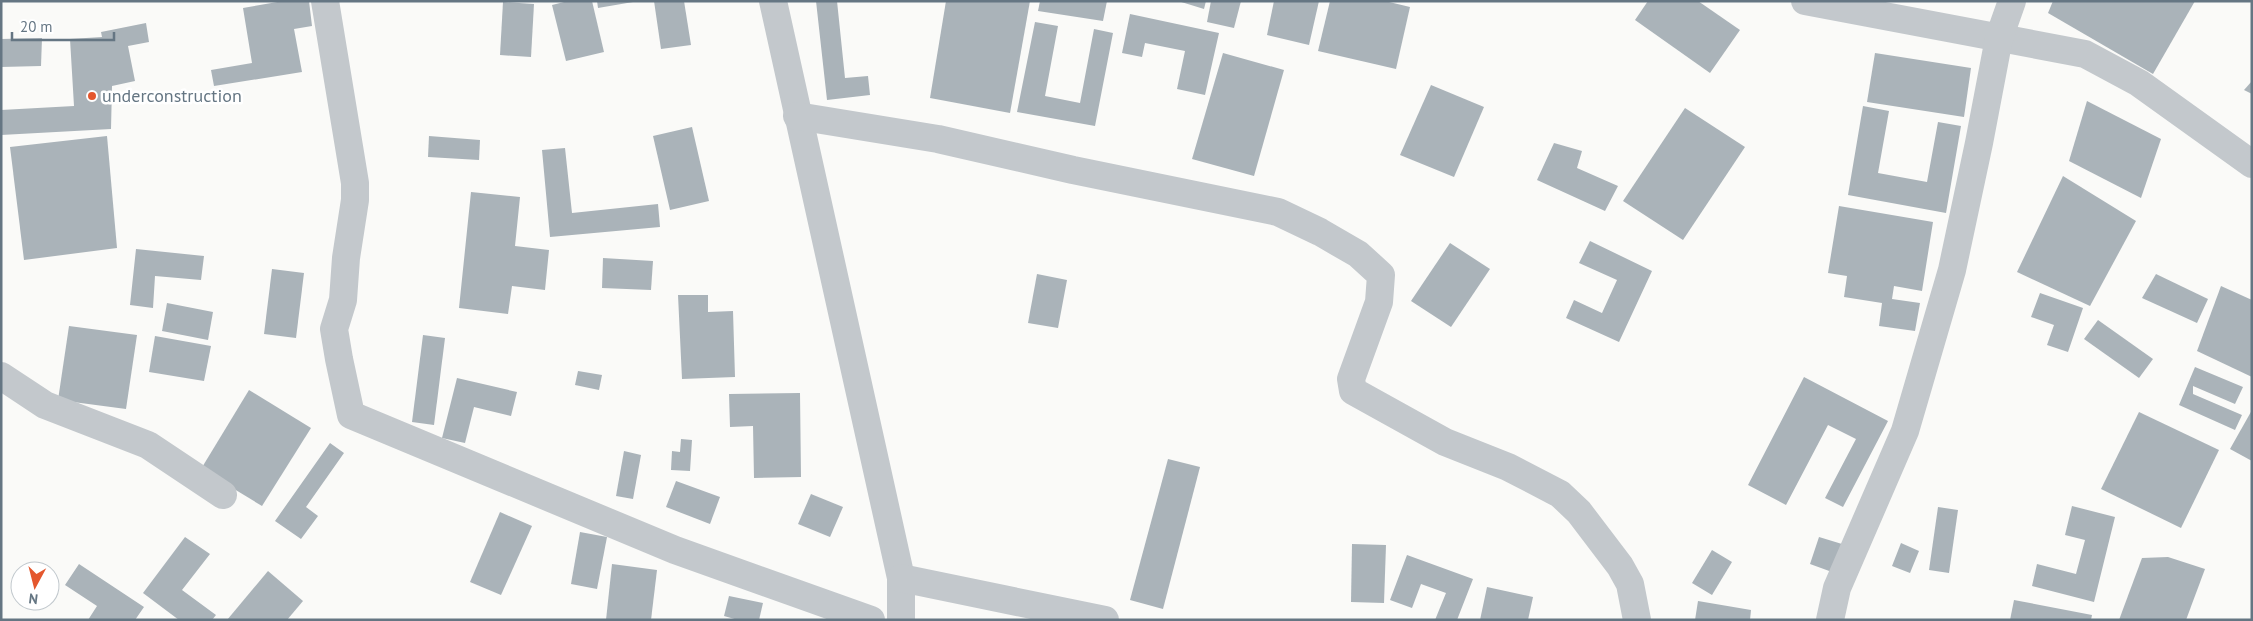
<svg xmlns="http://www.w3.org/2000/svg" width="2253" height="621" viewBox="0 0 2253 621" font-family="'PT Sans',sans-serif">
<rect width="100%" height="100%" fill="#fafaf8"/>
<g fill="#aab3b9">
<path d="M283,1H309L312,26L294,29L302,72L214,86L211,70L252,63L243,8Z"/>
<path d="M568,1H592L604,52L566,61L552,5Z"/>
<path d="M597,1H633V2L598,8Z"/>
<path d="M654,1H684L691,45L661,49Z"/>
<path d="M816,1H837L845,78L868,76L870,95L827,100Z"/>
<path d="M946,1H1030L1010,113L930,98Z"/>
<path d="M1040,1H1107L1103,21L1038,11Z"/>
<path d="M1178,1H1206L1204,9Z"/>
<path d="M1211,1H1241L1234,28L1207,22Z"/>
<path d="M1274,1H1319L1309,45L1267,35Z"/>
<path d="M1330,1H1385L1410,7L1396,69L1318,51Z"/>
<path d="M1648,1H1698L1740,30L1710,73L1635,20Z"/>
<path d="M2053,1H2195L2153,74L2048,13Z"/>
<path d="M503,2L534,4L531,57L500,55Z"/>
<path d="M1130,14L1219,33L1205,95L1177,89L1185,51L1145,43L1142,57L1122,53Z"/>
<path d="M1035,22L1058,26L1045,96L1080,103L1094,29L1113,33L1095,126L1017,112Z"/>
<path d="M146,23L149,42L128,46L135,81L112,86L111,129L1,135V110L74,106L70,39L102,37L101,32Z"/>
<path d="M42,38L41,66L1,67V39Z"/>
<path d="M1223,53L1284,70L1254,176L1192,159Z"/>
<path d="M1875,53L1971,68L1964,117L1867,102Z"/>
<path d="M2252,81V94L2244,90Z"/>
<path d="M1431,85L1484,107L1454,177L1400,155Z"/>
<path d="M2087,101L2161,139L2141,198L2069,161Z"/>
<path d="M1863,106L1889,111L1878,173L1927,182L1938,122L1961,126L1946,213L1848,195Z"/>
<path d="M1685,108L1745,147L1683,240L1623,201Z"/>
<path d="M692,127L709,201L670,210L653,136Z"/>
<path d="M107,136L117,248L24,260L10,147Z"/>
<path d="M429,136L480,140L479,160L428,157Z"/>
<path d="M1554,143L1582,151L1577,168L1618,186L1605,211L1537,180Z"/>
<path d="M565,148L572,213L658,204L660,227L550,237L542,150Z"/>
<path d="M2063,176L2136,221L2090,306L2017,272Z"/>
<path d="M471,192L520,197L515,246L549,250L545,290L512,286L508,314L459,308Z"/>
<path d="M1839,206L1933,222L1922,291L1894,286L1892,299L1920,303L1915,331L1879,326L1882,303L1844,297L1847,276L1828,273Z"/>
<path d="M1590,241L1652,271L1619,342L1566,318L1574,300L1602,313L1617,280L1579,263Z"/>
<path d="M1450,243L1490,269L1451,327L1411,301Z"/>
<path d="M136,249L204,256L201,280L155,276L153,308L130,305Z"/>
<path d="M603,258L653,261L651,290L602,288Z"/>
<path d="M272,269L304,273L296,338L264,334Z"/>
<path d="M1037,274L1067,280L1058,328L1028,323Z"/>
<path d="M2156,274L2208,299L2197,323L2142,298Z"/>
<path d="M2221,286L2252,300V377L2197,351Z"/>
<path d="M2040,293L2083,308L2068,352L2047,345L2054,325L2031,317Z"/>
<path d="M678,295H708V312L733,311L735,377L682,379Z"/>
<path d="M167,303L213,312L208,340L162,331Z"/>
<path d="M2098,320L2153,359L2139,378L2084,339Z"/>
<path d="M69,326L137,335L126,409L58,400Z"/>
<path d="M423,335L445,338L434,425L412,422Z"/>
<path d="M155,336L211,346L204,381L149,372Z"/>
<path d="M2195,367L2243,387L2235,404L2193,386V394L2242,415L2235,430L2179,405Z"/>
<path d="M578,371L602,375L599,390L575,385Z"/>
<path d="M1804,377L1888,421L1843,507L1825,498L1856,439L1828,425L1786,505L1748,485Z"/>
<path d="M457,378L517,392L511,416L474,407L465,443L442,438Z"/>
<path d="M249,390L311,428L262,506L201,469Z"/>
<path d="M800,393L801,477L754,478L753,426L730,427L729,394Z"/>
<path d="M2252,410V461L2230,449Z"/>
<path d="M2139,412L2219,450L2181,528L2101,489Z"/>
<path d="M681,439L692,440L690,471L671,470L672,451L680,452Z"/>
<path d="M330,443L344,453L306,507L318,516L301,539L275,521Z"/>
<path d="M624,451L641,455L633,499L616,496Z"/>
<path d="M1168,459L1200,467L1163,609L1130,600Z"/>
<path d="M676,481L720,497L710,524L666,507Z"/>
<path d="M811,494L843,507L830,537L798,524Z"/>
<path d="M2072,506L2115,517L2094,602L2032,586L2037,564L2076,574L2085,540L2065,535Z"/>
<path d="M1938,507L1958,510L1949,573L1929,570Z"/>
<path d="M500,512L532,526L501,595L470,582Z"/>
<path d="M580,532L607,537L597,589L571,584Z"/>
<path d="M185,537L210,554L182,590L216,615L212,620H179L143,593Z"/>
<path d="M1819,537L1842,544L1832,572L1810,564Z"/>
<path d="M1901,543L1919,551L1910,573L1892,566Z"/>
<path d="M1352,544L1386,545L1384,603L1351,602Z"/>
<path d="M1712,550L1732,562L1712,595L1692,583Z"/>
<path d="M1407,555L1473,579L1457,620H1435L1446,593L1421,584L1412,608L1390,600Z"/>
<path d="M2168,557L2205,569L2186,620H2119L2142,558Z"/>
<path d="M79,564L144,607L135,620H88L97,606L65,585Z"/>
<path d="M612,564L657,570L651,620H606Z"/>
<path d="M268,571L303,601L287,620H227Z"/>
<path d="M1487,587L1533,597L1528,620H1480Z"/>
<path d="M729,596L763,603L759,620H738L724,616Z"/>
<path d="M2014,600L2092,615L2091,620H2010Z"/>
<path d="M1698,601L1751,610L1750,620H1695Z"/>
</g>
<g fill="none" stroke-linecap="round" stroke-linejoin="round">
<g stroke="#c3c8cc" stroke-width="28">
<path d="M325,1L355,183V200L346,258L343,300L334,329L339,359L351,415L675,550L871,620"/>
<path d="M773,1L901,578V620"/>
<path d="M1805,1L2085,54L2139,83L2252,164"/>
<path d="M797,116L938,139L1073,170L1278,212L1320,232L1358,254L1381,275L1379,302L1351,379L1353,391L1445,442L1508,467L1560,494L1579,512L1620,566L1630,584L1637,620"/>
<path d="M1,376L45,405L148,445L223,495"/>
<path d="M901,578L1105,620"/>
<path d="M1830,620L1837,588L1905,431L1952,270L1979,143L1999,38L2012,1"/>
</g>
</g>
<circle fill="#e4572e" stroke="#fff" stroke-width="2" cx="92" cy="96" r="5"/>
<g text-anchor="middle" stroke-width="5" stroke-linejoin="round" paint-order="stroke">
<g font-size="18" fill="#657683" stroke="#fff" text-anchor="start">
<text x="102" y="102">underconstruction</text>
</g>
</g>
<rect width="2253" height="621" fill="none" stroke="#657683" stroke-width="5"/>
<g transform="translate(35 586) rotate(187)"><circle r="24" fill="#ffffff" stroke="#c1c8cd"/>
<path d="M0-4L9 19L0 12L-9 19Z" fill="#e4572e"/>
<text y="-8" font-size="14" font-weight="bold" text-anchor="middle" fill="#657683">N</text>
</g>
<path d="M12 32v8h102v-8" fill="none" stroke="#657683" stroke-width="2.5"/>
<text x="20" y="32" font-size="15" fill="#657683" stroke="#ffffff" stroke-width="4" paint-order="stroke">20 m</text>
</svg>
